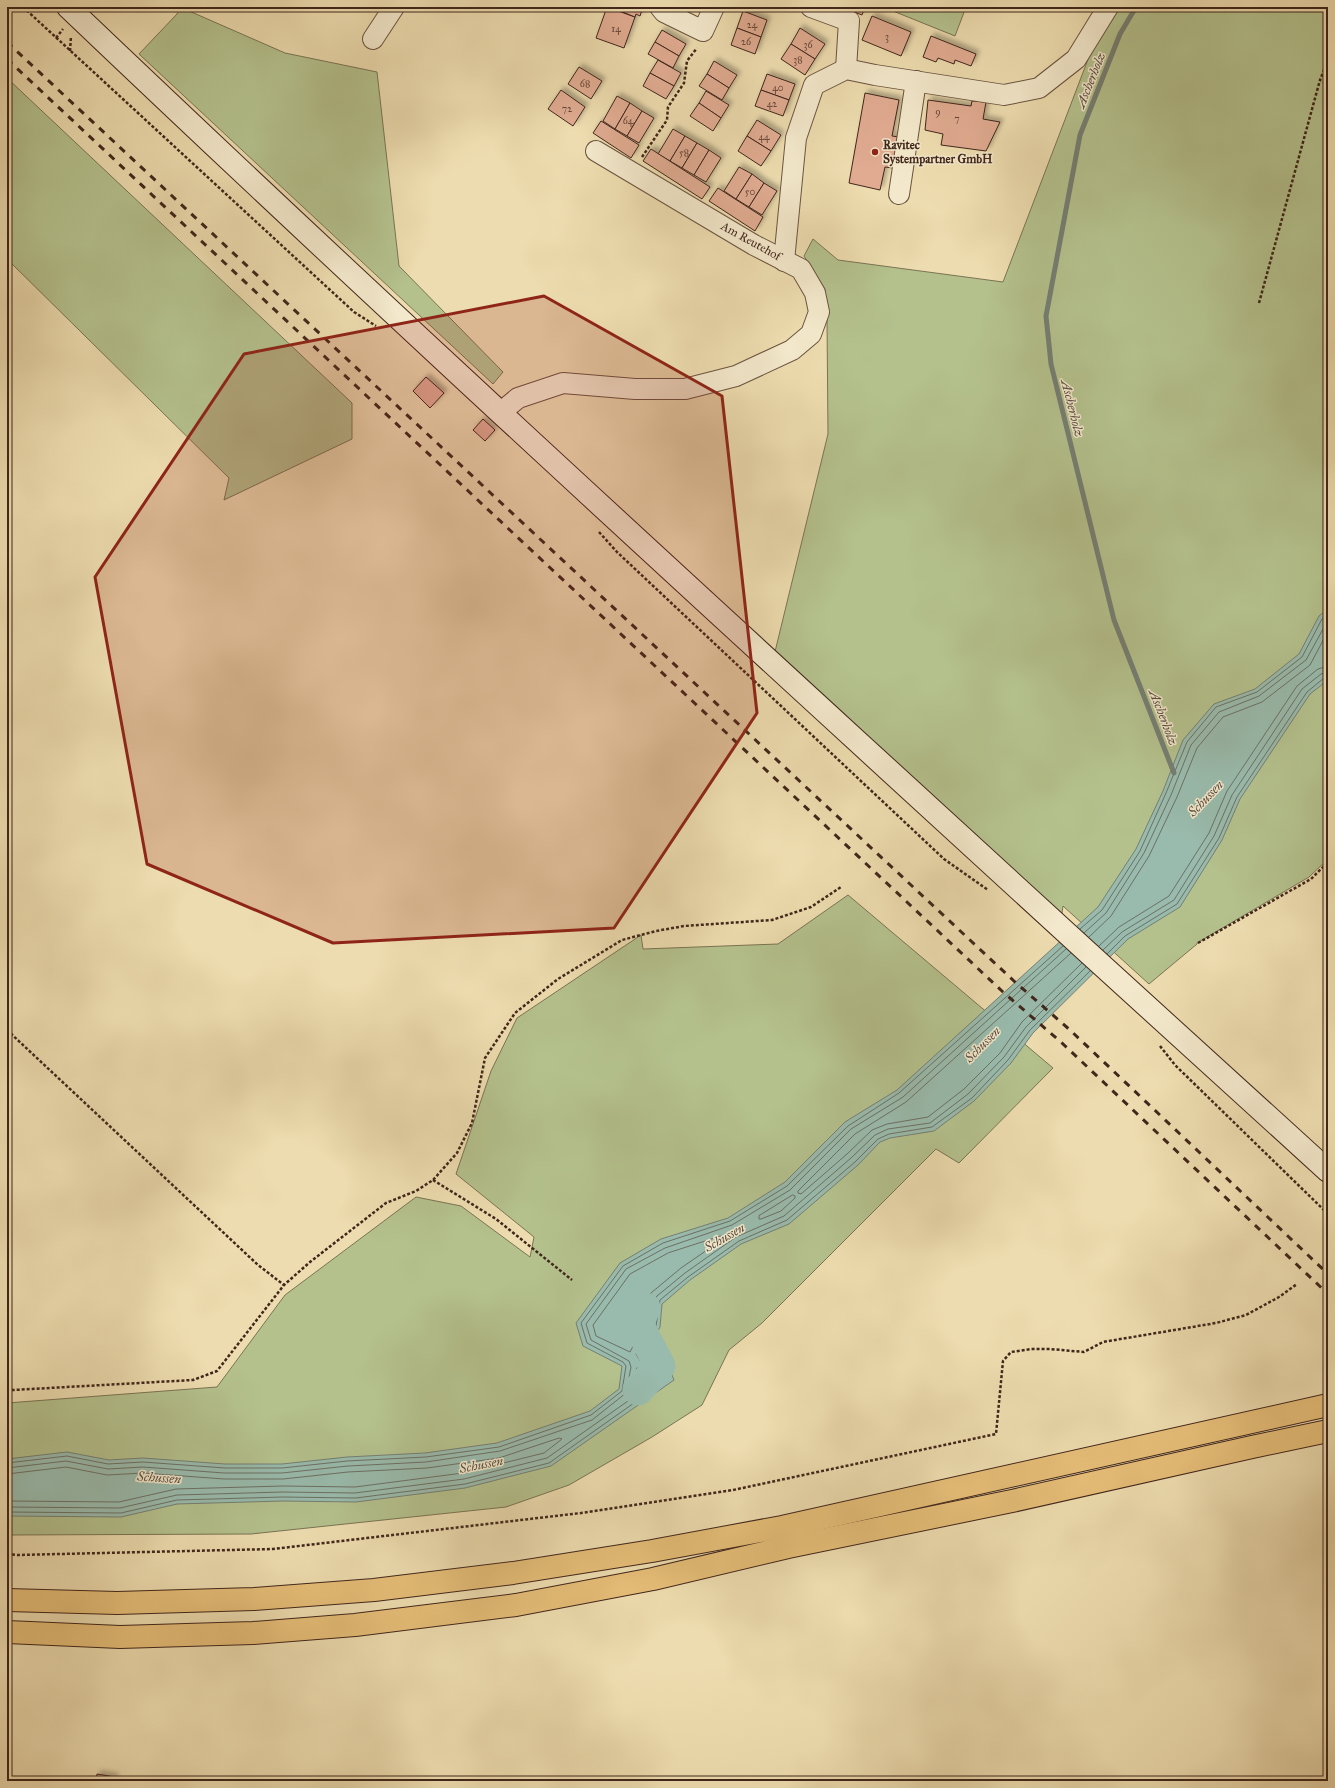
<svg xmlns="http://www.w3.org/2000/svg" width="1335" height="1788" viewBox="0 0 1335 1788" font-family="'IM FELL Great Primer',serif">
<defs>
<filter id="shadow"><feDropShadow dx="3.5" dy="-3.5" stdDeviation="2" flood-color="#0004"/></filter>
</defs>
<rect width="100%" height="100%" fill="#eddcaf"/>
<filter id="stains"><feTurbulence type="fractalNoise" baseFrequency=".005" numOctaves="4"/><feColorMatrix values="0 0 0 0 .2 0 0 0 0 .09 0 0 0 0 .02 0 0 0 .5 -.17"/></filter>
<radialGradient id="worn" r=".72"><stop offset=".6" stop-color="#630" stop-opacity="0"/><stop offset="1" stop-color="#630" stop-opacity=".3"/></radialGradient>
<g fill="#b4c18d" stroke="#7a7454">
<path d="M180,7L285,53L377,72L399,266L503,372L493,384L139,54L177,14Z"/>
<path d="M883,7H966L955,36Z"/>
<path d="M1108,7H1328V859L1309,877L1197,943V944L1149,984L1063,906L1060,927L772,664L828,434L827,320L825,289L804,256L813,239L838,260L1003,282Z"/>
<path d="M7,78L352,403V439L224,500L229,478L7,259Z"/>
<path d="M848,895L1053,1068L959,1163L936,1149L762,1323L729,1350L702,1405L652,1437L569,1485L506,1507L251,1534L7,1535V1403L217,1387L285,1295L416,1197L461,1206L530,1257L534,1237L456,1174L491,1071L517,1018L641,935L643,949L778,944Z"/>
</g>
<path fill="#99bbad" stroke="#757f73" d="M1328,609V680L1310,694L1240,799L1222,840L1180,907L1128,939L1033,1033L1011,1063L974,1101L934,1131L890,1138L880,1142L858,1165L789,1224L741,1244L690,1280L662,1304L660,1327L645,1354L666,1360L674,1380L551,1466L465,1488L356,1502L283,1501L177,1504L121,1517L7,1516V1459L67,1452L109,1460L143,1458L225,1464H282L347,1457L425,1453L497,1443L590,1411L619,1389L622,1366L583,1346L576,1323L620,1263L661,1239L728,1218L785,1182L845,1122L897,1090L1098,907L1136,849L1163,791L1183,740L1214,704L1255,689L1299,654L1319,616Z"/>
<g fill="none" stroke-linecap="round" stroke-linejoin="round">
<g stroke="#6c7064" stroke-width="1">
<path d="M1080,929L1102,910L1140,851L1166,793L1187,742L1216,707L1257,692L1302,657L1322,619L1328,614"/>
<path d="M1084,933L1106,913L1144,853L1171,795L1191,745L1219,712L1259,696L1306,660L1328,620"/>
<path d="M1089,937L1111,916L1149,856L1177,797L1197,748L1223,717L1262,702L1310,665L1328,631"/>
<path d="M1099,946L1119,927L1169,896L1209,833L1227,791L1297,686L1318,669L1328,666"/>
<path d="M1103,950L1122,932L1174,900L1214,836L1232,795L1302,689L1321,674L1328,672"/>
<path d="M1071,953L906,1102L855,1134L798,1191V1193L801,1194L847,1154L872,1130L887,1124L928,1117L964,1089L1000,1053L1022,1022L1082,963"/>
<path d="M1107,954L1125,936L1177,904L1219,838L1237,797L1307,692L1324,678L1328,677"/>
<path d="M793,1195L795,1196V1198L781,1211L761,1219H759V1216Z"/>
<path d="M721,1236H723V1239L681,1268L651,1293L647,1300L645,1323L630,1352L596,1336L593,1325L630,1274L668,1253Z"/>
<path d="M637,1368L653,1372L655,1374L636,1387L634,1385Z"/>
<path d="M7,1463L67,1456L108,1464L143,1462L225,1468H282L347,1461L426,1457L499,1447L591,1415L622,1391L626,1366L623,1362L587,1343L581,1323L623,1266L663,1243L730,1221L787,1186L848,1126L899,1093L1063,946"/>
<path d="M7,1468L66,1461L108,1469L143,1467L224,1473H282L348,1466L426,1462L500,1451L592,1420L626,1393L631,1367L629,1361L591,1340L586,1324L626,1269L665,1248L732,1225L790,1190L851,1129L903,1097L1066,949"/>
<path d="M7,1474L66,1467L107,1475L143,1473L224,1479H283L348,1472L427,1468L499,1458L559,1438L562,1439L544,1453L463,1473L355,1487L283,1486L176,1489L119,1502L7,1501"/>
<path d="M7,1507L120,1508L177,1495L283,1492L355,1493L464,1479L547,1458L662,1377L659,1368L641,1362L636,1354L651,1325L653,1302L657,1296L685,1273L736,1237L784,1216L851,1158L875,1135L888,1129L930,1123L968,1094L1004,1057L1026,1027L1086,967"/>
<path d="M7,1512L121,1513L177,1500L283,1497L356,1498L465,1484L549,1463L668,1379L663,1364L644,1358L641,1354L656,1326L660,1300L688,1277L739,1241L787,1220L855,1162L878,1139L889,1134L932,1127L972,1098L1008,1060L1030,1030L1090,971"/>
</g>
<path stroke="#757f73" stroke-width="5" d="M1136,7L1120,34L1080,135L1046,316L1051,364L1114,620L1174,773"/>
<path stroke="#99bbad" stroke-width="31" d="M638,1390L660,1366L638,1324L645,1308"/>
</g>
<g fill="#e0ab91" stroke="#40261b" filter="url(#shadow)">
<path d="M607,7L635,17L624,48L596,38Z"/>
<path d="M622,7H643L640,16L636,14L635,17L620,11Z"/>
<path d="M841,7H865L862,15Z"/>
<path d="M743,11L767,20L761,37L737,28Z"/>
<path d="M872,16L911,32L901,56L862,40Z"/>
<path d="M737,28L761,37L755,54L731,45Z"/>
<path d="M800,28L825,44L815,59L791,44Z"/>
<path d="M662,30L686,44L679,56L655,42Z"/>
<path d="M931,36L976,54L971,66L955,60L954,64L938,58L936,62L923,57Z"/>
<path d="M655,42L679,56L673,68L648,54Z"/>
<path d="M791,44L815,59L805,75L781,59Z"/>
<path d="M658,60L681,73L674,86L650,73Z"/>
<path d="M714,61L737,75L729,88L707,74Z"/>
<path d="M579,67L602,81L591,99L568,84Z"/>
<path d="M650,73L674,86L666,99L643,86Z"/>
<path d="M707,74L729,88L722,100L699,86Z"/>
<path d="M767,74L795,84L789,100L761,90Z"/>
<path d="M561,90L585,107L573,126L548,109Z"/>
<path d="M761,90L789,100L783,116L755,106Z"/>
<path d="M706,91L729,105L721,118L699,103Z"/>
<path d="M865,93L899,100L892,136L899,137L893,168L885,167L880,190L849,183Z"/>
<path d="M617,96L630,103L615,129L603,121Z"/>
<path d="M928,100L971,106L972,101L986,102L983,119L1000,122L986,151L941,145L943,134L925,130Z"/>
<path d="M630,103L642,111L627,136L615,129Z"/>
<path d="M699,103L721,118L713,131L690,116Z"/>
<path d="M642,111L654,118L639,143L627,136Z"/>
<path d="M757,120L781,135L771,151L747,136Z"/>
<path d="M601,121L639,145L631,158L593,133Z"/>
<path d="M673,129L685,136L670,161L658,154Z"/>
<path d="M685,136L697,143L682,168L670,161Z"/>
<path d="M747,136L771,151L761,166L738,151Z"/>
<path d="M697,143L709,150L694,175L682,168Z"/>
<path d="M651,149L710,187L702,199L643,161Z"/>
<path d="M709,150L721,158L706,182L694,175Z"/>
<path d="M739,167L752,174L736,199L724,191Z"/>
<path d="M752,174L764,183L749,207L736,199Z"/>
<path d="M764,183L777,191L762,215L749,207Z"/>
<path d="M718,188L763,217L755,231L709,201Z"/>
<path d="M426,377L444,393L430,408L413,391Z"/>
<path d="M483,419L495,430L485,441L473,430Z"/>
<path d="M97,1774L115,1777L114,1781H96Z"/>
</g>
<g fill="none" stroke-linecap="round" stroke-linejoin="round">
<defs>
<g id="street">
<path d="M660,7L664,12L703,31L714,7"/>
<path d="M811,7L849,21L846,69"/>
<path d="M373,39L394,7"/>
<path d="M899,194L916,81"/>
<path d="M784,261L796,138L814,85L846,69L875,75L1004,95L1039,88L1076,59L1108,7"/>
<path d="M500,413L518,398L563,383L635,389H685L736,376L792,350L811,334L819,312L815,293L801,269L754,245L596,151"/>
</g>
<path id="secondary" d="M68,7C328,255 592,498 857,741C1014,885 1170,1028 1328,1171"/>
<g id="highway">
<path d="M7,1600L117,1603L254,1599L374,1590L513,1573L652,1551L782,1527L1328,1405"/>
<path d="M7,1632L120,1637L253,1633L355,1625L516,1605L653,1579L788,1547L1012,1501L1252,1447L1328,1431"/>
</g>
</defs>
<use href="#street" stroke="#6b5440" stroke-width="22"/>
<use href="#secondary" stroke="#40261b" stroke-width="24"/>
<use href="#highway" stroke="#40261b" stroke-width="24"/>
<g stroke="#40261b" stroke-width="2.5" stroke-dasharray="3 2" stroke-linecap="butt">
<path d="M23,7L354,312L376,326"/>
<path d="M56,38L63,29"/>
<path d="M70,51L71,36"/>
<path d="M1328,60L1320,80L1328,85"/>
<path d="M642,157L667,120L668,107L684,83L687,61L697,48"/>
<path d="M1259,303L1320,80"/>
<path d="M599,532L617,552L944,859L988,890"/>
<path d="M1198,943L1311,879L1328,862"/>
<path d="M7,1030L258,1265L284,1285"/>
<path d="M1160,1046L1175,1065L1328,1214"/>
<path d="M433,1180L496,1219L572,1280"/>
<path d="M1324,1255L1328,1251"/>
<path d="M7,1388L13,1390L193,1380L217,1371L284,1285L310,1262L386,1203L416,1191L433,1180L457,1153L472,1123L485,1058L515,1013L558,979L622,940L656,931L684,926L772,920L811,907L841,887"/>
<path d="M7,1554L17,1555L273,1549L581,1513L733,1490L996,1434L1003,1361L1011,1352L1031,1349H1050L1084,1352L1103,1342L1216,1323L1246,1315L1279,1297L1297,1284"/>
</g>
<use href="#street" stroke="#f3e8cb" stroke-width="20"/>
<use href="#secondary" stroke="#f3e8cb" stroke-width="22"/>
<use href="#highway" stroke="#e6be78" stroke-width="22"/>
<g stroke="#40261b" stroke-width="3" stroke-dasharray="7 7" stroke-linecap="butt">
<path d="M7,42L1015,982L1070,1030L1328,1274"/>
<path d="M7,59L1003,992L1062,1043L1328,1294"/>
</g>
</g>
<path fill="#8f2418" fill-opacity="0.2" stroke="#8f2418" stroke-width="3" stroke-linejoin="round" d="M544,296L722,396L757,713L614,928L333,943L147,864L95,577L244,354Z"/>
<circle fill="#8f2418" stroke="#f3e8cb" stroke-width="1.5" cx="875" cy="152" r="4"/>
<g text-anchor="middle" stroke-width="3" stroke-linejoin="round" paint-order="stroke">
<g font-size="10" fill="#684738">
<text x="752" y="28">24</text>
<text x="616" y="32">14</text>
<text x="887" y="40">3</text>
<text x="746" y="45">26</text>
<text x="808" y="48">36</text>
<text x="798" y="63">38</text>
<text x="585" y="87">68</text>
<text x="778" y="91">40</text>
<text x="772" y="107">42</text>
<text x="567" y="112">72</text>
<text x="938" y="115">9</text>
<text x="957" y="122">7</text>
<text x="628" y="124">64</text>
<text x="764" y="140">44</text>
<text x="684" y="156">58</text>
<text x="750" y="195">50</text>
</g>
<g font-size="12" font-weight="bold" fill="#40261b" stroke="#f3e8cb" text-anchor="start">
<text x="883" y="149">Ravitec<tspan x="883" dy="14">Systempartner GmbH</tspan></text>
</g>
<g font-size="12" fill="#40261b" stroke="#f3e8cb">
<text transform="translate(751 241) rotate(29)" y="4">Am Reutehof</text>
</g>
<g font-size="13" font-style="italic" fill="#564b40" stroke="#f3e8cb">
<text transform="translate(1090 80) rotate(-68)" y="5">Ascherholz</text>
<text transform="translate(1073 408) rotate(76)" y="5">Ascherholz</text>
<text transform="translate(1164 717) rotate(69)" y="5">Ascherholz</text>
<text transform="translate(1205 798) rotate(-46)" y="5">Schussen</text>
<text transform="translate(982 1044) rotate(-45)" y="5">Schussen</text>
<text transform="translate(724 1237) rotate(-30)" y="5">Schussen</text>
<text transform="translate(481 1464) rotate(-11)" y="5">Schussen</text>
<text transform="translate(159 1477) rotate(4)" y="5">Schussen</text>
</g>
</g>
<rect width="1335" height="1788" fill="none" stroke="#eddcaf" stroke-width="24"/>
<rect x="8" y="8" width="1319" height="1772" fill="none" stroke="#40261b" stroke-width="2"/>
<rect x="12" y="12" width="1311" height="1764" fill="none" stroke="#40261b"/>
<rect width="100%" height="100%" filter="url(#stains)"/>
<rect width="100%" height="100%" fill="url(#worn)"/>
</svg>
